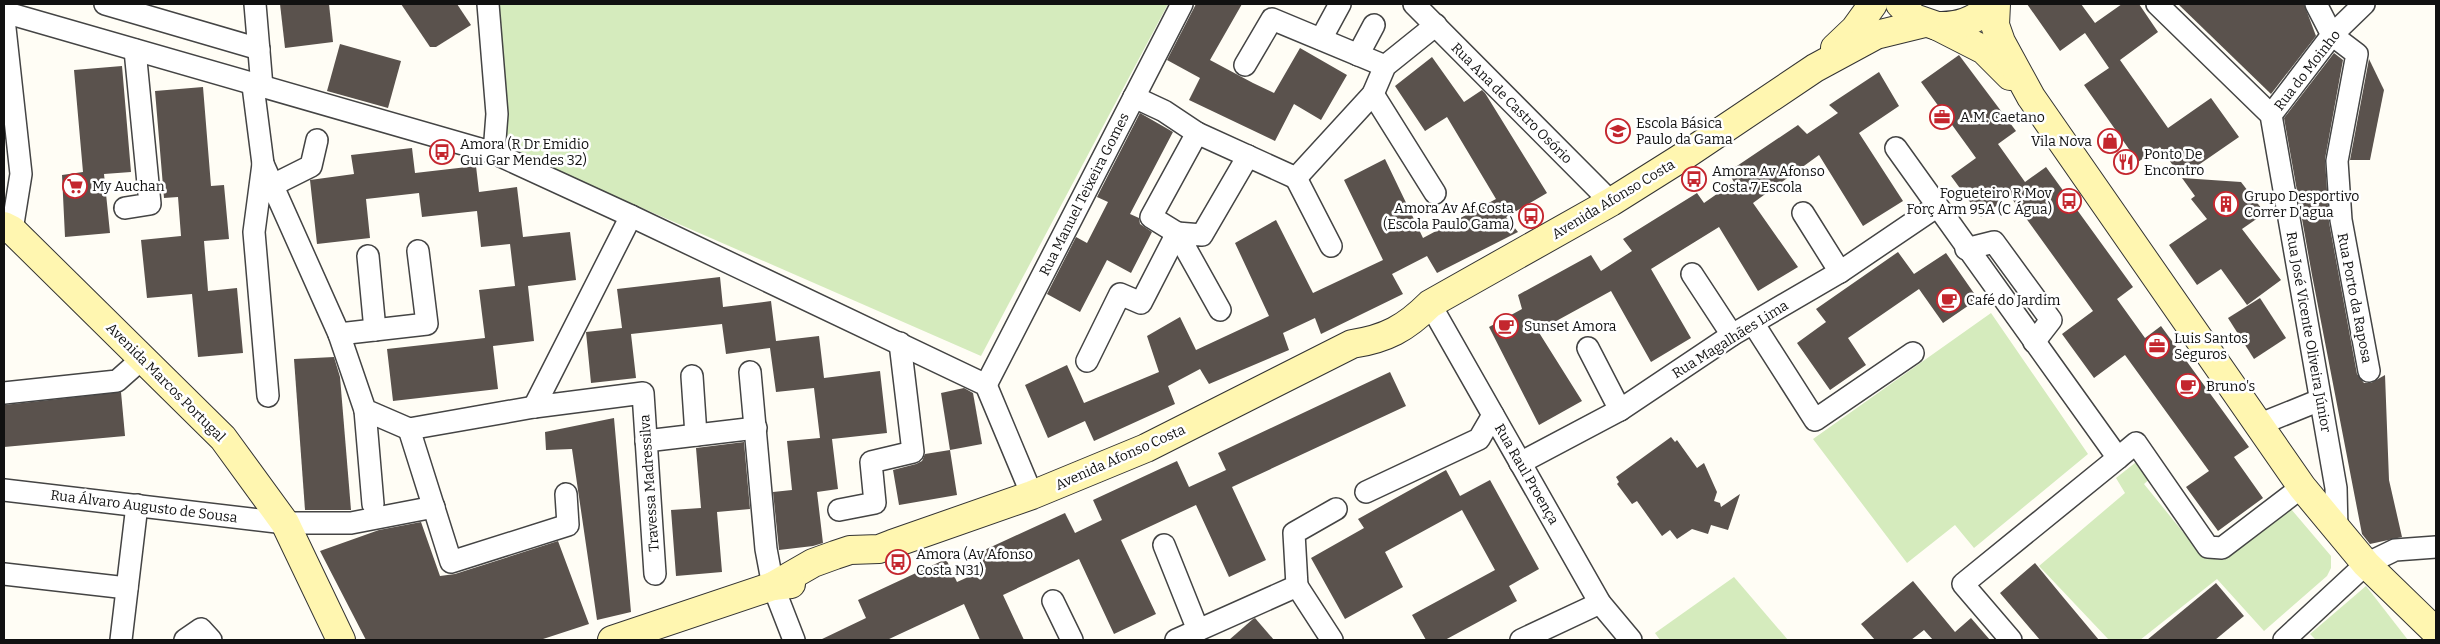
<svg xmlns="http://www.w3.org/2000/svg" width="2440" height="644" viewBox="0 0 2440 644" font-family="Bitter,serif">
<rect width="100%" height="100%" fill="#fffdf5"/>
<g fill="#d5ebbd">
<path d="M490,4H1168L981,356L507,149Z"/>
<path d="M1991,313L2088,454L1974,548L1955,525L1907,563L1813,439Z"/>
<path d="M2140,459L2154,475L2144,484L2204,558L2224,560L2291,509L2331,556V568L2327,576L2264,631L2217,579L2140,640H2109L2039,566L2125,493L2116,478Z"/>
<path d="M1734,577L1788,640H1660L1655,633Z"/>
<path d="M2366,586L2408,640H2316L2310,634Z"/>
</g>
<g fill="#5a524d">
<path d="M280,4H329L333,42L285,48Z"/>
<path d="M401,4H457L471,25L436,47H430Z"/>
<path d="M1196,4H1242L1210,60L1253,83L1274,93L1300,48L1347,75L1321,120L1294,104L1275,141L1189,100L1200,78L1167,60Z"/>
<path d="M2027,4H2081L2095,23L2122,4H2139L2158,32L2120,60L2168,128L2211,98L2239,137L2181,177L2160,147L2138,162L2084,85L2109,68L2085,33L2060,51Z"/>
<path d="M2178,4H2304L2316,36L2271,94Z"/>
<path d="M340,44L401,61L388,108L327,91Z"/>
<path d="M2334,53L2343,60L2325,159L2329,222L2357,374L2364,383H2371L2385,375L2389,480L2402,537L2370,544L2362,534L2312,275L2284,118Z"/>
<path d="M1959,55L2016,131L1998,144L2025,182L2046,167L2133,287L2117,299L2145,338L2161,326L2249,447L2234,457L2263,498L2218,531L2186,487L2209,471L2125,355L2094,378L2062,334L2093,311L2010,196L1981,217L1951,176L1976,158L1921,82Z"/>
<path d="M1432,57L1464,102L1482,90L1485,93L1547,193L1506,217L1518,232L1437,273L1427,256L1392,274L1403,294L1321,334L1315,318L1283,333L1289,350L1209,384L1200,369L1168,386L1175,404L1094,441L1085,421L1048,438L1025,385L1067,365L1084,403L1159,372L1147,336L1180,317L1196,350L1269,316L1235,243L1276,220L1313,293L1383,260L1344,180L1385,159L1423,238L1496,199L1447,117L1425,131L1395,86Z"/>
<path d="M2369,59L2384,90L2370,160H2350Z"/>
<path d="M122,66L131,172L104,174L110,233L65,237L62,175L83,172L74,70Z"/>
<path d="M1879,72L1899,106L1859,133L1903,201L1863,226L1819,155L1753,203L1798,267L1758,291L1719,227L1651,269L1691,338L1651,362L1611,291L1538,331L1582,401L1539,425L1489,327L1522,309L1518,295L1591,255L1601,271L1632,251L1623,239L1697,193L1704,203L1734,182L1728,172L1798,125L1807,134L1838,113L1829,105Z"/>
<path d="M203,87L211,186L224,185L229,239L204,241L208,291L237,288L243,353L198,357L192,294L147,298L141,240L181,236L178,197L164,198L155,91Z"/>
<path d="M1140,113L1173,132L1130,214L1139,218L1140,224L1152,232L1131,273L1107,260L1080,312L1047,294L1076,237L1087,243L1108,202L1097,197Z"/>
<path d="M412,148L415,173L476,166L479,192L517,187L523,237L570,232L576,280L528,286L534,341L493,346L498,389L393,401L387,349L485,338L479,290L515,286L510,244L481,247L477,211L422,217L419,193L366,199L370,238L317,244L310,180L354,174L351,155Z"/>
<path d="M2182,178L2241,182L2265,213L2242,229L2281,280L2247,305L2221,269L2197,285L2169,245L2207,219L2191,199L2195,196Z"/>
<path d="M1898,252L1914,274L1946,253L1978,299L1943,323L1919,289L1848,338L1866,365L1830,390L1797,343L1826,322L1816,309Z"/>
<path d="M720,277L723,307L771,301L776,341L819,336L824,378L880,371L887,433L832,439L838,489L817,492L823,543L813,546L779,550L773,492L792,490L787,441L820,438L814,388L776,392L770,348L726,354L722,324L631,334L636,378L591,383L586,332L622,328L617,289Z"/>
<path d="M2260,298L2286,338L2254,359L2228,318Z"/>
<path d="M334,357L340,377L351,510H305L294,359Z"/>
<path d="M1390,372L1406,406L1232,487L1266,560L1229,577L1196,505L1121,540L1156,614L1114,634L1079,559L1003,595L1024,640H980L964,604L887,640H820L866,618L858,600L946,559L957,582L986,569L978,553L1065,513L1075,533L1102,520L1093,500L1177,461L1189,487L1226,470L1218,453Z"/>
<path d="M964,388L973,393L982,444L950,450L941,393Z"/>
<path d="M121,392L125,436L4,447V405Z"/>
<path d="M614,418L631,612L597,620L572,449L546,450L545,432Z"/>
<path d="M1671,437L1675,442L1677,440L1697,468L1704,463L1717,492L1714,501L1720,503L1721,507L1740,494L1728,530L1711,525L1708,534L1692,529L1677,539L1670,530L1662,536L1637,501L1632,504L1617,484L1619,482L1616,477Z"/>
<path d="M744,442L750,509L717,512L722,572L676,576L671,510L701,508L696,448Z"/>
<path d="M950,450L957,495L899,505L893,470L916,464L922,461L925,454Z"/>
<path d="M1446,470L1460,496L1490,480L1539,569L1509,586L1517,601L1445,640H1426L1412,615L1495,570L1462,510L1385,552L1403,587L1345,619L1311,558L1364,528L1358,519Z"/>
<path d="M421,522L440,576L455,574L558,541L589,624L540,640H366L320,551L379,530Z"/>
<path d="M2035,563L2063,597L2099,640H2040L2000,593Z"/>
<path d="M1913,581L1955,632L1971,618L1990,640H1933L1924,630L1911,640H1875L1861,624Z"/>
<path d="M2216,583L2244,616L2215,640H2147Z"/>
<path d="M1255,618L1274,640H1229L1253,619Z"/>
</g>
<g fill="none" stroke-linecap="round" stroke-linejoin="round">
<defs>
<g id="street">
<path d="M105,4L259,49"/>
<path d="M255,4L262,87"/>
<path d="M488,4L497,114L494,153"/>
<path d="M1414,4L1611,202"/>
<path d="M2157,4L2271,115L2336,488L2337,530"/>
<path d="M2316,4L2332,35L2357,54L2337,161L2341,220L2369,371"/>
<path d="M4,12L494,153L631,216L986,385L1032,495"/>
<path d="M4,19L21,174L12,230"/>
<path d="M1321,39L1340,4"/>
<path d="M1358,55L1374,25"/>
<path d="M1245,65L1272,19L1385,66"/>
<path d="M253,86L263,164"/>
<path d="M1373,94L1435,193"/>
<path d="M1134,97L1164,111L1197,133"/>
<path d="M2271,115L2332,35L2364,4"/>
<path d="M1896,148L2118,458L1963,584L2011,640"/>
<path d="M1296,178L1331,246"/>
<path d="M273,185L311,166L317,140"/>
<path d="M125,208L150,204L135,50"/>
<path d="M1803,213L1840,272"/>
<path d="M1966,249L1994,242L2051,320L2034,342"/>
<path d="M368,256L375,330"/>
<path d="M1692,274L1732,335"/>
<path d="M1430,304L1600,603L1631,640"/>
<path d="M1220,310L1177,233L1202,235L1248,156"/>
<path d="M1753,323L1815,420L1913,353"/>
<path d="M339,334L427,324L418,251"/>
<path d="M1588,348L1620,410"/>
<path d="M1087,361L1120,294L1141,303L1177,233L1151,217L1197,133L1296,178L1373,94L1385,66L1436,25"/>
<path d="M750,372L766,549L773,586L794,640"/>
<path d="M692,376L696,435"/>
<path d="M986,385L1182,4"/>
<path d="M4,393L117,381L143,358"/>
<path d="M268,396L254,232L263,164L339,334L365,410L409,429L534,407L643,393L655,574"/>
<path d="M534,407L631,216"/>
<path d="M365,410L373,504"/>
<path d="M2258,425L2320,400"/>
<path d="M409,429L451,562L568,525L566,494"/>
<path d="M646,441L756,428"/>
<path d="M2118,458L2136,443L2208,547L2222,548L2302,487"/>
<path d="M1520,463L1620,410L1732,335L1840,272L1936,207"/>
<path d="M4,490L285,523H351L434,507"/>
<path d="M1366,492L1479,439L1493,415"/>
<path d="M839,510L875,503L871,462L913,452L900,343"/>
<path d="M1164,545L1198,630"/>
<path d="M4,574L127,588"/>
<path d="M1297,586L1332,640"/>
<path d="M1053,601L1072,640"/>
<path d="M121,640L137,505"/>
<path d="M185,640L201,629L211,640"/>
<path d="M1176,640L1297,586L1294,533L1336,509"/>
<path d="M1521,640L1600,603"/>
<path d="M2284,640L2366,564L2395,550L2436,547"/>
</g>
<g id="secondary">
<path d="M1900,4L1914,18L1937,26L1984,50L2010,76"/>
<path d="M1996,4L1995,25L2001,42L2031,97L2302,487L2366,564L2436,632"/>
<path d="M1937,26C1958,27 1977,21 1991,4"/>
<path d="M1835,48L1855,29L1873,4"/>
<path d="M4,226L12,230L223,438L285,523L341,640"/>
<path d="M773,586L813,563L835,555L850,550L879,549L892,544L1032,495L1146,448L1352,344C1386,339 1406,328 1430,304L1611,202L1681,158L1815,68L1876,35L1925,23"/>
<path d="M612,640L773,586L791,584"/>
</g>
</defs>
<use href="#street" stroke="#444" stroke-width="24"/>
<use href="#secondary" stroke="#333" stroke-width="30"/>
<use href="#street" stroke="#fff" stroke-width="21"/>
<use href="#secondary" stroke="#fff6b0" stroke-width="28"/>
</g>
<defs>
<symbol id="office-ring" viewBox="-11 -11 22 22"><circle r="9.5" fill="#fff" stroke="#c4262e" stroke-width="1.5"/><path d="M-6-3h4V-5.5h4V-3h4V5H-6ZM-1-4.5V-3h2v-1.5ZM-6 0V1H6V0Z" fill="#c4262e"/></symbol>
<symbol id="school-ring" viewBox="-11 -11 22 22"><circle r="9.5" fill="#fff" stroke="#c4262e" stroke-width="1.5"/><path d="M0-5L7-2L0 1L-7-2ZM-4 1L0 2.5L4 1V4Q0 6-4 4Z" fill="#c4262e"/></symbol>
<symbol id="shop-ring" viewBox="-11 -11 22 22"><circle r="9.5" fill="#fff" stroke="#c4262e" stroke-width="1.5"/><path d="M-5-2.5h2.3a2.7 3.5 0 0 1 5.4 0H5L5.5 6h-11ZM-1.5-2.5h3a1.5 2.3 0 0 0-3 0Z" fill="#c4262e"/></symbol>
<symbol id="bus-ring" viewBox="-11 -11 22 22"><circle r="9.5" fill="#fff" stroke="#c4262e" stroke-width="1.5"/><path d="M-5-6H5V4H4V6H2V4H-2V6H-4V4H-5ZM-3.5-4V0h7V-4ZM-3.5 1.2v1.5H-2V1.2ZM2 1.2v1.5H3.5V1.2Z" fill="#c4262e"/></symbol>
<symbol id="restaurant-ring" viewBox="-11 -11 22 22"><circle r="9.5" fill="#fff" stroke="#c4262e" stroke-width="1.5"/><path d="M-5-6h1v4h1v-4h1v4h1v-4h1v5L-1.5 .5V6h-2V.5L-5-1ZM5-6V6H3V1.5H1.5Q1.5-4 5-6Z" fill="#c4262e"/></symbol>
<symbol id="supermarket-ring" viewBox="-11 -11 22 22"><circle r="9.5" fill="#fff" stroke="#c4262e" stroke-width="1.5"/><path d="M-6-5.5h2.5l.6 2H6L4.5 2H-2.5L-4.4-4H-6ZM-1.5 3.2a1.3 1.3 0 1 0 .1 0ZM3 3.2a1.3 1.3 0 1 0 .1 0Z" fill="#c4262e"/></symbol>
<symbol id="building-ring" viewBox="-11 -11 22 22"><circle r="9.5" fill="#fff" stroke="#c4262e" stroke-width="1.5"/><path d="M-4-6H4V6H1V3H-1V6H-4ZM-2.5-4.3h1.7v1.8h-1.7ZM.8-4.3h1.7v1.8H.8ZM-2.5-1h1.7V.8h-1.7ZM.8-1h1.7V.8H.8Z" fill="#c4262e"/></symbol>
<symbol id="cafe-ring" viewBox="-11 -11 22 22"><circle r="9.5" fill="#fff" stroke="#c4262e" stroke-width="1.5"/><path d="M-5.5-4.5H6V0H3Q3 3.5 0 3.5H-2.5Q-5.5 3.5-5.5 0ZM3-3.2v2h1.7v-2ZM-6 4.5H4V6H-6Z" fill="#c4262e"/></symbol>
</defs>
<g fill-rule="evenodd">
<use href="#office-ring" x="1928" y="103" width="28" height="28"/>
<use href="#school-ring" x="1604" y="117" width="28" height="28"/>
<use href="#shop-ring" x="2096" y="127" width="28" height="28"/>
<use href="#bus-ring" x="428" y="138" width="28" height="28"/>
<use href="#restaurant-ring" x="2112" y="148" width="28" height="28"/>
<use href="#bus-ring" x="1680" y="165" width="28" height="28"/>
<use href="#supermarket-ring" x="61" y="172" width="28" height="28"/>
<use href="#bus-ring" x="2055" y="187" width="28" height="28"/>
<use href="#building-ring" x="2212" y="190" width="28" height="28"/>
<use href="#bus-ring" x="1517" y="202" width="28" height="28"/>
<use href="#cafe-ring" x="1935" y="286" width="28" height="28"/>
<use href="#cafe-ring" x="1492" y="312" width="28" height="28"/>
<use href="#office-ring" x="2143" y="332" width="28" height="28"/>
<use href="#cafe-ring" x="2174" y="372" width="28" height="28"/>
<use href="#bus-ring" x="884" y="548" width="28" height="28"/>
</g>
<g text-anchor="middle" stroke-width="5" stroke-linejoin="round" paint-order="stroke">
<g font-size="14" fill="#111" stroke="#fff">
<text transform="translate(2307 70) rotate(-52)" y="5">Rua do Moinho</text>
<text transform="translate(1512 103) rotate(45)" y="5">Rua Ana de Castro Osório</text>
<text transform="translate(1084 194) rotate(-63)" y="5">Rua Manuel Teixeira Gomes</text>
<text transform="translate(1613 199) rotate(-31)" y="5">Avenida Afonso Costa</text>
<text transform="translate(2355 298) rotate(79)" y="5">Rua Porto da Raposa</text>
<text transform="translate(2309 332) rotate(80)" y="5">Rua José Vicente Oliveira Júnior</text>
<text transform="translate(1730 339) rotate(-32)" y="5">Rua Magalhães Lima</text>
<text transform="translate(166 382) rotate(45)" y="5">Avenida Marcos Portugal</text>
<text transform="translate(1120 457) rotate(-24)" y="5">Avenida Afonso Costa</text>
<text transform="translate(1527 474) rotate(60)" y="5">Rua Raul Proença</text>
<text transform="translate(649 483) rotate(-94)" y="5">Travessa Madressilva</text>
<text transform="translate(144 506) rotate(7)" y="5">Rua Álvaro Augusto de Sousa</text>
</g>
<g font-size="14" fill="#111" stroke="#fff" text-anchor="start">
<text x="1960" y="122">A.M. Caetano</text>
<text x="1636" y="128">Escola Básica<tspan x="1636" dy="16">Paulo da Gama</tspan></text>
<text x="2092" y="146" text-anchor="end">Vila Nova</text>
<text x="460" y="149">Amora (R Dr Emidio<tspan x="460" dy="16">Gui Gar Mendes 32)</tspan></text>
<text x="2144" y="159">Ponto De<tspan x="2144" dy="16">Encontro</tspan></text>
<text x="1712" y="176">Amora Av Afonso<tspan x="1712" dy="16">Costa 7 Escola</tspan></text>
<text x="92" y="191">My Auchan</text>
<text x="2052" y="198" text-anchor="end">Fogueteiro R Mov<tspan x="2052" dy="16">Forç Arm 95A (C Água)</tspan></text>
<text x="2244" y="201">Grupo Desportivo<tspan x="2244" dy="16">Correr D'agua</tspan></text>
<text x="1514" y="213" text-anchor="end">Amora Av Af Costa<tspan x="1514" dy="16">(Escola Paulo Gama)</tspan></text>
<text x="1966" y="305">Café do Jardim</text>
<text x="1524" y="331">Sunset Amora</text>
<text x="2174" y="343">Luis Santos<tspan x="2174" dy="16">Seguros</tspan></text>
<text x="2206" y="391">Bruno's</text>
<text x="916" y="559">Amora (Av Afonso<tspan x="916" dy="16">Costa N31)</tspan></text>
</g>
</g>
<rect width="2440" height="644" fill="none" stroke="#111111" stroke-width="10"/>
</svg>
